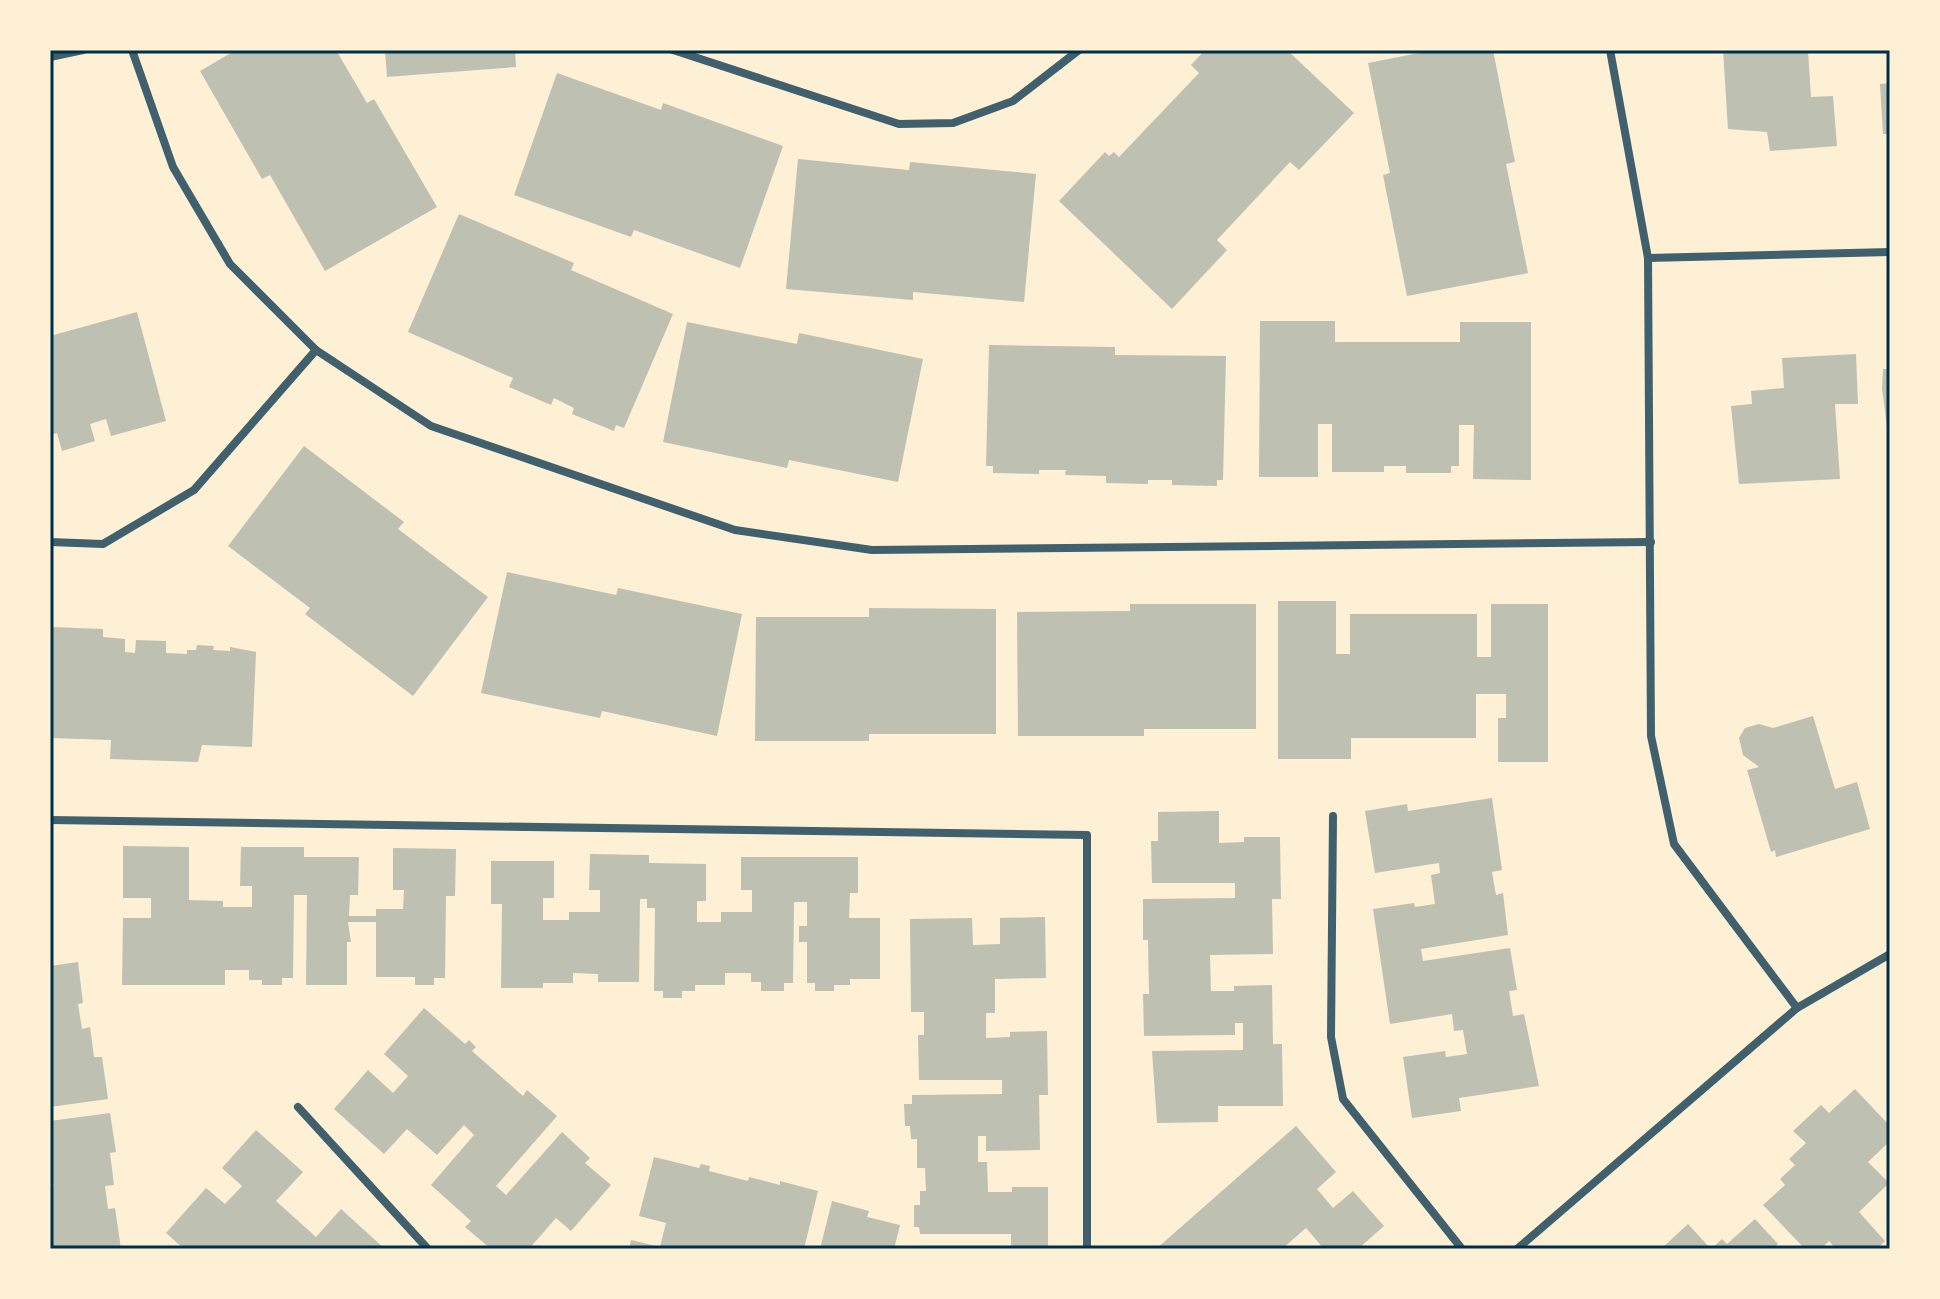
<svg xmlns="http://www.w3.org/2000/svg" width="1940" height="1299" viewBox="0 0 1940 1299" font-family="Cabin,sans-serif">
<rect width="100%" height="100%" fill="#fdf0d5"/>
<g fill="#bec0b2">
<path d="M236,50H336L367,103L374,99L437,207L325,271L270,175L262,179L200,71Z"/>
<path d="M385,50H515L516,67L387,77Z"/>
<path d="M1205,50H1287L1354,113L1299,170L1290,162L1217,240L1227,250L1172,309L1059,201L1105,152L1109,156L1114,152L1119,157L1199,73L1191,65Z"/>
<path d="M1434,50H1493L1515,162L1506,164L1528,273L1407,296L1383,175L1390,173L1368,63Z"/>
<path d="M1723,50H1808L1811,97L1833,96L1837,146L1770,151L1767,132L1728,129Z"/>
<path d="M557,73L661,110L663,103L783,146L740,268L634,230L631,237L514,195Z"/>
<path d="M1890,83V134H1883L1880,84Z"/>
<path d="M798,159L909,170L910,162L1036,174L1024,302L913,292V300L786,289Z"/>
<path d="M459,214L574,263L571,270L673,314L624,428L616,425L614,431L572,414L574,408L554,398L551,405L509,387L513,378L408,332Z"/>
<path d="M137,312L166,421L111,436L106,419L90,424L95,441L62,451L57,433L50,435V336Z"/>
<path d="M1260,321H1335V342H1460V322H1531V480L1473,479L1474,425H1459V466H1451V473H1406V466H1384V472H1332V424H1318V477H1259Z"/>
<path d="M687,322L797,344L799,333L923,359L898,482L789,460L787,468L663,442Z"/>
<path d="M989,345L1115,347V355L1226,356L1223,480H1217V486L1172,485V480H1148V484L1106,483V476L1065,475L1066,470H1039V474L993,473V466H986Z"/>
<path d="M1856,354L1858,404H1835L1840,479L1739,484L1731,406L1752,404L1751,391L1784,388L1782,358Z"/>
<path d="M1883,369H1890V451L1882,388Z"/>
<path d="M304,446L404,522L398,529L488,597L413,696L305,614L310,608L228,546Z"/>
<path d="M507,572L616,595L618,588L742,614L717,736L602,711L600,718L481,693Z"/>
<path d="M1278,601H1336V654H1350V614H1477V657H1491V604H1548V762H1498V718H1506V694H1476V738H1351V759H1278Z"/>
<path d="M1130,604H1256V729H1144V736H1018L1017,612L1130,611Z"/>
<path d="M869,608L996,609V734H869V741H755L756,617H869Z"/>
<path d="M51,627L103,629V637L125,639V652L135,653L136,640L166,641V653L187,654V650H196L197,645L214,646L213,650L230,651V647L256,652L252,747L202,745L198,762L110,759L111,740L50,738Z"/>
<path d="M1813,716L1835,789L1857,782L1870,829L1776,857L1775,850L1771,852L1747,770L1759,767L1743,755L1739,738L1745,728L1759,724L1773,728Z"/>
<path d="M1492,798L1502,870L1492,872L1496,895L1503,893L1508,935L1421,949L1423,961L1510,948L1517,990L1509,991L1513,1016L1524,1014L1539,1086L1459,1098L1461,1111L1412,1118L1403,1057L1445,1051L1446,1057L1467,1054L1463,1030L1454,1031L1452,1014L1390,1024L1373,909L1414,903L1415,907L1435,904L1431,875L1440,873L1439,863L1375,873L1365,811L1407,804L1408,811Z"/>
<path d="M1219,811V843L1244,842V837H1280L1281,899H1272L1273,954L1210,955L1211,991H1234V986L1272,985L1273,1044H1282L1283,1106H1218V1122L1157,1123L1152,1051L1243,1050V1023H1235V1035L1144,1036L1143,994H1149L1148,940H1143V899L1235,898V883H1152L1151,841H1158V812Z"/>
<path d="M123,846L189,847V900L223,901V907H252V886H240L241,847H304V857H359L358,895H350L349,916H376V909H403L404,890H393V848L456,849L455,896H446L445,978H434V985H415V977H376V922H348L351,942H347V985H306L307,895H294L293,978H282V985H262V980H249V970H225V985H122L123,918H151V898H123Z"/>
<path d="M590,854L649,855V863L706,864V901H697V922H721V912H752V890H741V857H858V893H850L849,918H880V979H850V985H834V991H815V983H807V942H799V926H807V902H794L793,983H784V991H761V982H751V973H725V985H695V991H682V998H663V991H654L655,908H647V899H640L639,982H598V974L573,973V983H543V988H501L502,904H491V861H554V898H543V920H569V912H600V890H589Z"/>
<path d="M1045,917L1046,978L995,979V1013H986V1038L1010,1037V1032L1047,1031L1048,1095H1039L1040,1150L986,1151V1136H978V1162H987L988,1192H1012V1187H1048V1249H963L1011,1246V1234H920L919,1227H914V1205H920V1191H926L925,1168H917V1139H911L910,1126H905L904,1104H912V1095L1002,1094V1080H919L918,1035H924V1012H911L910,919L972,918L973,945L1000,944V918Z"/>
<path d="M78,962L83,1003L78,1004L82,1029L90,1027L94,1057H102L108,1099L50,1107V966Z"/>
<path d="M424,1008L465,1044L469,1040L476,1047L472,1051L523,1096L527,1090L557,1116L496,1186L506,1195L562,1132L590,1158L585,1163L611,1185L571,1231L556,1218L529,1249H491L465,1227L471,1221L431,1185L474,1135L464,1125L437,1155L407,1129L384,1154L334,1109L368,1070L393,1093L408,1076L384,1054Z"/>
<path d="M1855,1089L1890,1126V1141L1868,1162L1889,1183L1859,1212L1885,1241L1877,1249H1836L1829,1241L1821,1249H1805L1763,1205L1785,1185L1780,1179L1795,1165L1789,1159L1806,1143L1793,1131L1821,1105L1829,1113Z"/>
<path d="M110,1113L116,1152L110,1153L114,1185L105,1186L108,1209L115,1208L121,1249H50V1187L54,1186L50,1176V1121Z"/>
<path d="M1296,1126L1336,1172L1317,1189L1333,1208L1353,1191L1384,1226L1358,1249H1324L1306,1228L1282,1249H1156Z"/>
<path d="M256,1130L303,1172L276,1201L316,1237L341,1209L385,1249H184L166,1233L206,1188L225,1204L242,1186L222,1168Z"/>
<path d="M654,1157L699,1168L701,1164L710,1166L709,1171L748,1181L749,1177L780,1185V1181L818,1191L804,1249H629L631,1240L660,1247L666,1223L639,1216Z"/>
<path d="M832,1201L869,1211L867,1217L900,1225L894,1249H820Z"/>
<path d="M1755,1219L1778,1244L1772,1249H1661L1688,1224L1711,1249L1722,1239L1727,1244Z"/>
</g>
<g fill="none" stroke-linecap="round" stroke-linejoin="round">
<g stroke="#3f606c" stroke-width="8">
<path d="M132,50L173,167L230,264L316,350L431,426L735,530L872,550L1651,542"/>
<path d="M673,50L899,124L953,123L1013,101L1079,50"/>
<path d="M1610,50L1648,258L1651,736L1674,844L1797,1008"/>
<path d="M50,57L83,50"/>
<path d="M1648,258L1890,252"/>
<path d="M50,542L103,544L194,490L316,350"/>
<path d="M1333,816L1331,1037L1343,1099L1462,1249"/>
<path d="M50,820L1087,835V1249"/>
<path d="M298,1107L428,1249"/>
<path d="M1517,1249L1797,1008L1890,954"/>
</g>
</g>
<rect width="1940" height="1299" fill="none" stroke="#fdf0d5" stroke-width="104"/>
<rect x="52" y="52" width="1836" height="1195" fill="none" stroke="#003049" stroke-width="3"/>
</svg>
